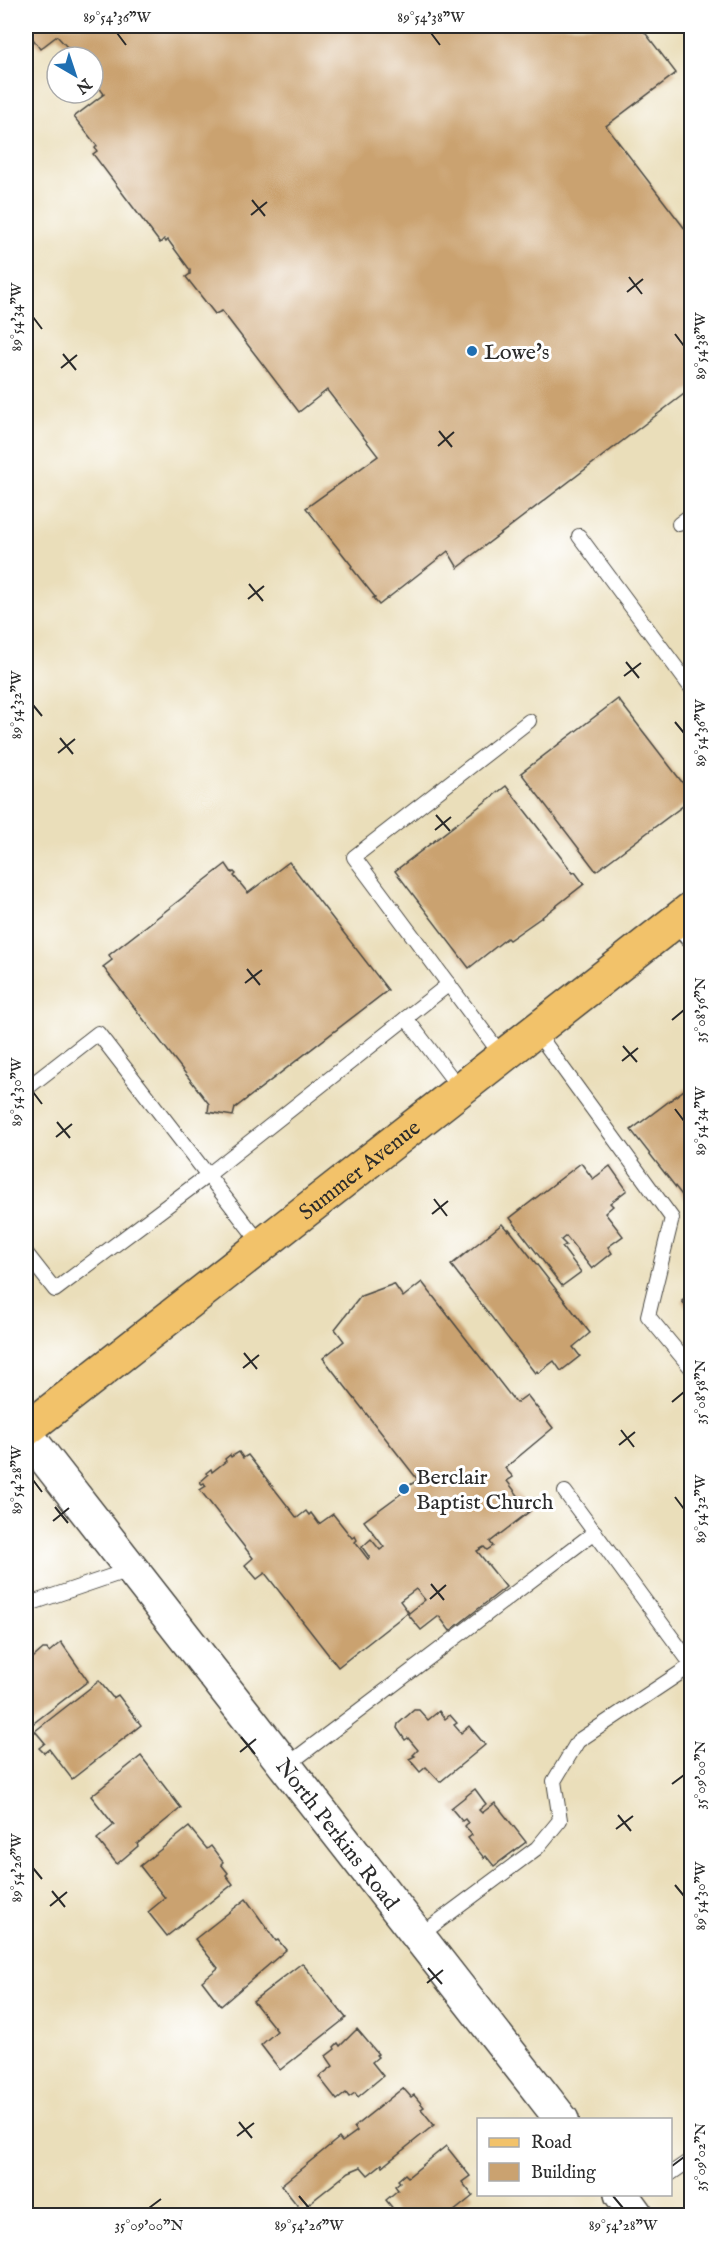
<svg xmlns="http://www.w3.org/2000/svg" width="717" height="2241" viewBox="0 0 717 2241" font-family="'IM FELL English',serif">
<rect width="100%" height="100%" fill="#fff"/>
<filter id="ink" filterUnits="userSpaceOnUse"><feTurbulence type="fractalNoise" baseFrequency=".0167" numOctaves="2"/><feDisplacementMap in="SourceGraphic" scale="12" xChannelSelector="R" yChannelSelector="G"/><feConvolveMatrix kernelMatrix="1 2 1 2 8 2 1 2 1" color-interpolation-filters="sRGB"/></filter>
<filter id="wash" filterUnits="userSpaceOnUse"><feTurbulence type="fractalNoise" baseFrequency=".008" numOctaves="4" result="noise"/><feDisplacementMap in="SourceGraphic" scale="24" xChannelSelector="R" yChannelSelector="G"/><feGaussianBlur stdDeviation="1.35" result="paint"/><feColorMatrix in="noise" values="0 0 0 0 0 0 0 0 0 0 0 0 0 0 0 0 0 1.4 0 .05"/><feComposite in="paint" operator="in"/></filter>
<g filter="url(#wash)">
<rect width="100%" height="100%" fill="#eadeba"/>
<g id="blocks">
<g fill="#caa270" fill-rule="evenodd">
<path d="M26,26H640L676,73L606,126L692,238V388L466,560L467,561L458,568L448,551L379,605L373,598L375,597L351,567L352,566L341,552L306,508L378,456L327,390L299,412L222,311L215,314L186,277L190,274V270L168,240L166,242L164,239L160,243L93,154L97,151L95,148L97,146L74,117L104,94L93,79V57H76L57,36L40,49L26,29Z"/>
<path d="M618,699L692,795V799L596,871L521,773Z"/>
<path d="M506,786L573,873L575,872L584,884L542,917L509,940L507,938L469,968L395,871Z"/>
<path d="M289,862L388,990L235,1108L233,1116L208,1112L209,1104L103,967L112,960L109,955L226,864L232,873L234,872L236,874L234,876L248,893Z"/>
<path d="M692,1084V1208L631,1130Z"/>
<path d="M581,1163L593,1179L610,1166L627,1190L610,1203L613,1206L605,1213L623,1236L608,1247L612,1253L592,1269L566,1236L561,1240L566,1245L562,1247L581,1272L562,1286L510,1218Z"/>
<path d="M502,1224L508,1231L509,1229L590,1333L573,1347L580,1356L561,1371L554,1361L538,1373L537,1371L535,1373L451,1265Z"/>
<path d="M422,1282L516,1403L527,1395L553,1428L505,1468L513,1477L507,1481L530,1511L490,1542L493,1546L487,1550L484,1547L477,1551L506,1587L450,1631L439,1616L421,1630L407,1613L338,1667L265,1573L257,1579L245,1565L253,1558L200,1490L206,1486L204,1483L202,1484L200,1482L208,1475L206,1473L211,1469L212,1472L226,1461L225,1459L230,1455L231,1457L239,1452L243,1458L248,1455L297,1518L306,1511L309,1515L311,1513L319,1524L333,1514L352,1538L355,1536L357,1540L355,1542L368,1559L370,1558L362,1547L371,1539L380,1550L384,1547L364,1521L402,1493L400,1491L418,1480L323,1358L344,1341L335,1329L361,1296L394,1284L403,1297ZM416,1589L425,1600L409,1613L400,1601Z"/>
<path d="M692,1294V1314L682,1301Z"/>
<path d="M61,1642L88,1681L26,1729V1664L43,1649H47L49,1652Z"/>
<path d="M99,1681L113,1698L118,1695L141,1725L72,1779L49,1749L44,1753L39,1748L45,1743L35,1731Z"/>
<path d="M414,1710H419L428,1720L439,1711L445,1719L450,1715L457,1723L454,1725L461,1733L469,1726L485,1745L440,1782L426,1767L420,1772L409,1759L415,1756L413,1755L418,1750L408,1738L405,1740L397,1728L398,1724Z"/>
<path d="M141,1756L181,1808L137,1844L138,1846L117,1864L97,1839L114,1825L91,1796Z"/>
<path d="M475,1789L486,1804L479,1810L482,1813L495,1803L526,1842L494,1866L486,1856L484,1858L468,1838L472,1835L465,1826L468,1823L465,1819L462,1821L451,1808Z"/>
<path d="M189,1827L207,1849L211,1846L223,1862L221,1864L228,1873L226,1875L233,1884L167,1936L148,1912L165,1898L140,1866Z"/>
<path d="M246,1899L276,1941L278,1940L286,1950L221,2006L202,1981L218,1968L195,1939Z"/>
<path d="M302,1963L346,2018L280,2070L261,2045L277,2031L253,2001Z"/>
<path d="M357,2029L378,2054L376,2055L378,2057L372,2062L383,2076L358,2097L355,2093L349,2097L346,2093L337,2100L319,2077L333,2066L326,2056L335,2049L334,2047L338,2043L340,2046Z"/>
<path d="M403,2088L411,2097L414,2095L424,2107L421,2109L434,2125L383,2166L382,2164L368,2175L361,2167L349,2172L301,2210L281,2185L339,2138L342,2142L357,2131L354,2127Z"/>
<path d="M446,2146L470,2176L462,2182L473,2196L448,2216H431L427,2210L420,2216L415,2211L410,2216H399L386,2200L398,2190L395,2186L400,2182L398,2180L405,2174L408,2177Z"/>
</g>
</g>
</g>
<g filter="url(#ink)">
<use href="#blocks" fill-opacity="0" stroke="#484640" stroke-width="1.5"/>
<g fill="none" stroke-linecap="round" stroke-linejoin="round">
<defs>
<g id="service">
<path d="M679,524L692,514"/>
<path d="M579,536L692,689"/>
<path d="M406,1018L460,1089"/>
<path d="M535,1030L672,1218L648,1316L692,1369"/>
<path d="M502,1056L354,857L529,721"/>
<path d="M26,1089L98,1033L261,1244"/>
<path d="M26,1253L55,1290L208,1175L449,984"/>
<path d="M565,1492L692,1665"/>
<path d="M26,1605L132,1569"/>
<path d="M286,1766L595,1532"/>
<path d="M419,1936L537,1848L560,1820L554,1781L578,1741L692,1665"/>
<path d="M670,2174L692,2159"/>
</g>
<path id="minor" d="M679,918L692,934"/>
<g id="tertiary">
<path id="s1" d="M26,1434L562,2120"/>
<path d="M621,2194L637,2216"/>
</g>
<g id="primary">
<path id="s2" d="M26,1430L692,908"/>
</g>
</defs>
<use href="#service" stroke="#484640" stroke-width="16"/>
<use href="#minor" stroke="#484640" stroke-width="30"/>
<use href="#tertiary" stroke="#484640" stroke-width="36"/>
<use href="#primary" stroke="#484640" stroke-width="36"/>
<use href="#service" stroke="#fff" stroke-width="14"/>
<use href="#minor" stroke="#fff" stroke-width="27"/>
<use href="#tertiary" stroke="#fff" stroke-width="33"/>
<use href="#primary" stroke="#f2c26a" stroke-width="33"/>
</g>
</g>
<path fill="none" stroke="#2b2b2b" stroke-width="2" d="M117,33L126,45M431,33L440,45M252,200L265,216M251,215L267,202M629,277L642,294M627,292L643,279M33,317L42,329M675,334L684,346M63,354L76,370M61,368L77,355M439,431L452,447M438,446L454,432M249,584L263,601M248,599L264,586M626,662L639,678M624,676L641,663M33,705L42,716M675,722L684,733M60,738L73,754M58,753L75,739M436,815L450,831M435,830L451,817M247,969L260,985M245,983L262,970M672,1020L684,1010M623,1046L637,1062M622,1061L638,1048M33,1092L42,1104M675,1109L684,1121M57,1122L70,1138M56,1137L72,1124M434,1199L447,1216M432,1214L448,1201M244,1353L257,1369M243,1368L259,1355M672,1402L684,1392M621,1430L634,1447M619,1445L635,1432M33,1480L42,1492M675,1497L684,1509M55,1507L68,1523M53,1521L69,1508M431,1584L444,1600M430,1599L446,1585M241,1737L255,1754M240,1752L256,1739M672,1784L684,1775M618,1815L631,1831M616,1829L633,1816M33,1868L42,1879M675,1885L684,1896M52,1891L65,1907M50,1906L67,1892M428,1968L442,1984M427,1983L443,1970M239,2122L252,2138M237,2136L254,2123M672,2166L684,2157M299,2196L309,2208M613,2196L623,2208M149,2208L161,2199"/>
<g fill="#1f6fb2" stroke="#fff" stroke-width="2">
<circle cx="472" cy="351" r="6"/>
<circle cx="404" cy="1489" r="6"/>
</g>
<g text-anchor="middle" stroke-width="6" stroke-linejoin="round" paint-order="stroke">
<g font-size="22" fill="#2b2b2b" stroke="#fff" text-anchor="start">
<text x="484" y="359">Lowe's</text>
<text x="416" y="1484">Berclair<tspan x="416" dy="25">Baptist Church</tspan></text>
</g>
<g font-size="22" fill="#2b2b2b" stroke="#fff">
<text dy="8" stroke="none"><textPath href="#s2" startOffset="423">Summer Avenue</textPath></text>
<text dy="8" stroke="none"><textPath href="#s1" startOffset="507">North Perkins Road</textPath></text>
</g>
</g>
<rect width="717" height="2241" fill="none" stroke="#fff" stroke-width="66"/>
<rect x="477" y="2118" width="195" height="78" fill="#ffffff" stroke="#aaaaaa" stroke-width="1.5"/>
<rect x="489" y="2138" width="30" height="9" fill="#f2c26a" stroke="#aaaaaa" stroke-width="1.5"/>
<text x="531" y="2148" font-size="18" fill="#2b2b2b">Road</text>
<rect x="489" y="2163" width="30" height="18" fill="#caa270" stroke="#aaaaaa" stroke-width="1.5"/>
<text x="531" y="2178" font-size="18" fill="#2b2b2b">Building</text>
<g transform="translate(75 75) rotate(141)"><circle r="28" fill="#ffffff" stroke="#aaaaaa" stroke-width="1.5"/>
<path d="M0-4.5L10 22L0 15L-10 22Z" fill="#1f6fb2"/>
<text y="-9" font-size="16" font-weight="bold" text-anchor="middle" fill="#2b2b2b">N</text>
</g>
<rect x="33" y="33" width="651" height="2175" fill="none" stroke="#2b2b2b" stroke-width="2"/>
<g font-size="15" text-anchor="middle" fill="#2b2b2b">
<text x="117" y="22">89°54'36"W</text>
<text x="431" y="22">89°54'38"W</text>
<text transform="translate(16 317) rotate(-90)" y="5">89°54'34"W</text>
<text transform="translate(700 346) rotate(-90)" y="5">89°54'38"W</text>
<text transform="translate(16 705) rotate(-90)" y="5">89°54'32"W</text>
<text transform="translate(700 733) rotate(-90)" y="5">89°54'36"W</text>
<text transform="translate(700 1010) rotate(-90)" y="5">35°08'56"N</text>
<text transform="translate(16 1092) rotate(-90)" y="5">89°54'30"W</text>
<text transform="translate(700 1121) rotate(-90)" y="5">89°54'34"W</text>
<text transform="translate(700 1392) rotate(-90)" y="5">35°08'58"N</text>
<text transform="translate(16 1480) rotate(-90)" y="5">89°54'28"W</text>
<text transform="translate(700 1509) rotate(-90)" y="5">89°54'32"W</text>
<text transform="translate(700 1775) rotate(-90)" y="5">35°09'00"N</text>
<text transform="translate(16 1868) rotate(-90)" y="5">89°54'26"W</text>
<text transform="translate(700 1896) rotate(-90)" y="5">89°54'30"W</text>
<text transform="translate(700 2157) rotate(-90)" y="5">35°09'02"N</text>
<text x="149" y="2230">35°09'00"N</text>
<text x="309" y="2230">89°54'26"W</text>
<text x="623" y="2230">89°54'28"W</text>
</g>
</svg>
